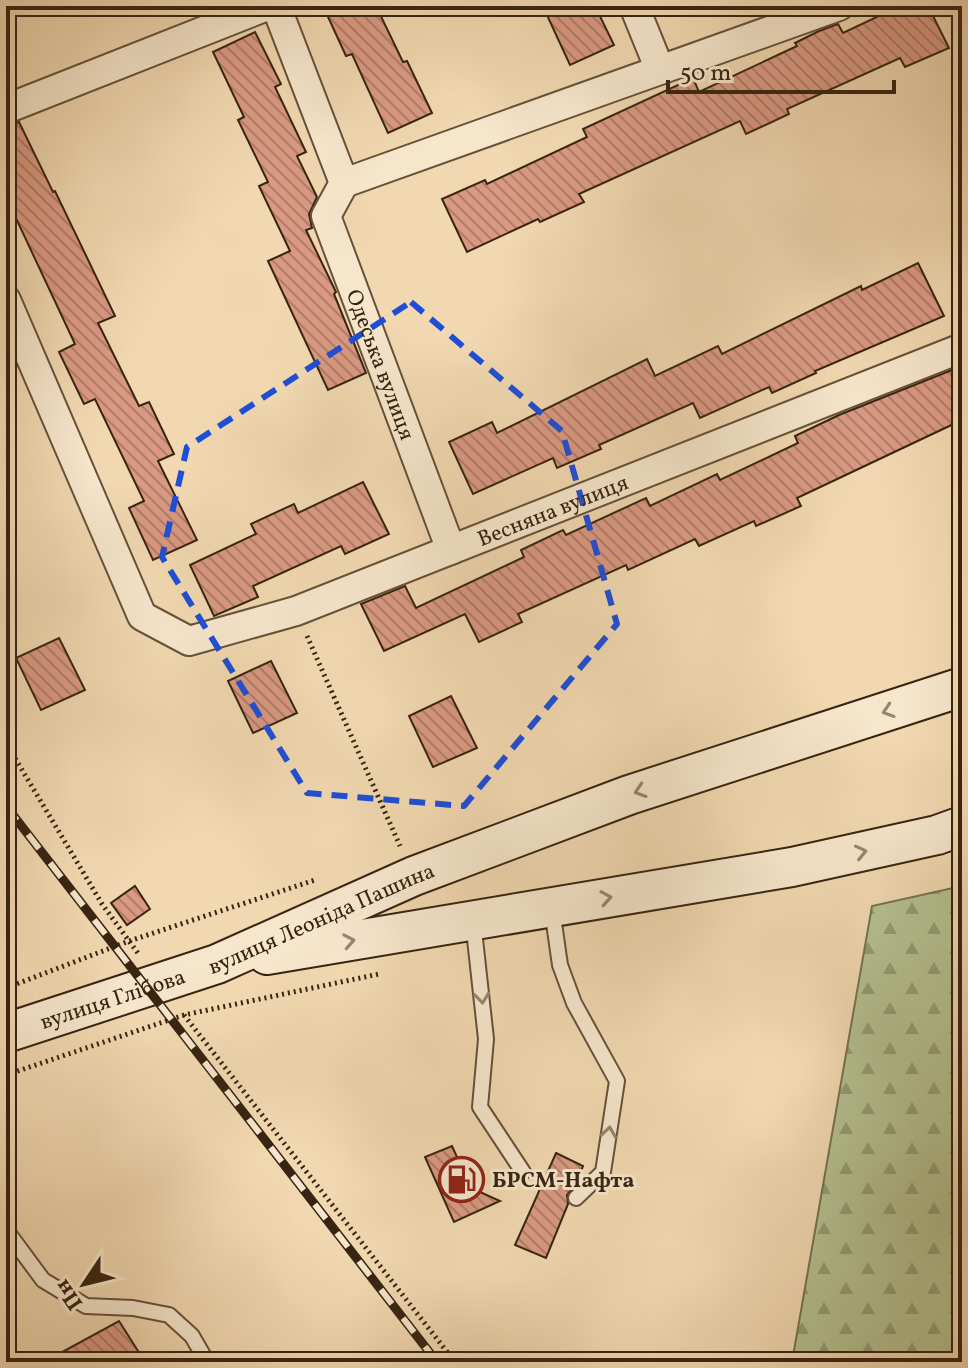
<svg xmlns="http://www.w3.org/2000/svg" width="968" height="1368" viewBox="0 0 968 1368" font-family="Vollkorn,serif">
<defs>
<pattern id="forest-firs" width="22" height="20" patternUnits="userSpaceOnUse" patternTransform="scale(2)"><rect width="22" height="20" fill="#b4c08f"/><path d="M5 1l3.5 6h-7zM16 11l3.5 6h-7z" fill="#939c73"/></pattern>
<pattern id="building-back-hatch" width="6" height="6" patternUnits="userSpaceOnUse" patternTransform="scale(2)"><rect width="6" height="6" fill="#d99982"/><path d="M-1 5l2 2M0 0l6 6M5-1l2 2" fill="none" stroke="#b17d69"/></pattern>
</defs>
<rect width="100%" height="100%" fill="#f1d8b0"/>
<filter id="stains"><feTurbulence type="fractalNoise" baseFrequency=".0025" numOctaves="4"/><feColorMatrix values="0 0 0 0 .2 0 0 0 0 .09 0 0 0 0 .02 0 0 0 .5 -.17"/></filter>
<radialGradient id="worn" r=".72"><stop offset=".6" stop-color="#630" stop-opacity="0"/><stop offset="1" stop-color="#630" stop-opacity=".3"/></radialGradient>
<path fill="url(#forest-firs)" stroke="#767250" stroke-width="2" d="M962,886V1362H792L872,906Z"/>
<g fill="url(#building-back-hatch)" stroke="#382412" stroke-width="2">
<path d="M323,6H376L403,62L407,61L432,113L388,133L352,54L346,56Z"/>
<path d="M561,6H595L614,45L570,65L546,13Z"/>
<path d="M900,6H928L949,48L905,67L900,58L787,109L789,114L746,134L740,121L579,194L584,202L540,222L538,219L467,252L442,199L485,180L487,184L587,137L583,129L693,78L699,92L797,46L795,43L819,31L838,24L843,33Z"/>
<path d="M255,32L281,84L275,87L306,152L297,156L317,197L309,214L312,228L306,230L336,292L334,294L366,373L328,390L268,261L290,251L259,186L268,182L238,120L244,117L213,52Z"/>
<path d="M19,122L53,192L55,191L115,316L98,323L139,406L149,402L174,454L158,461L197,540L153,560L129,508L144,501L95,399L84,404L59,352L75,344L6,197V126Z"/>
<path d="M918,263L944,316L815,371L816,373L772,393L769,387L700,418L693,403L599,445L601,449L557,468L553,458L473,494L449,442L492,422L497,433L647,359L655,376L718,346L722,354L861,286L862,290Z"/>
<path d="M962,366V420L797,498L801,506L756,526L754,521L699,546L695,539L628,570L626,565L518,614L522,622L479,642L465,614L384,651L361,604L405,586L416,608L524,557L521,550L563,530L566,535L646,498L650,506L717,474L720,480L798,443L795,436L839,415Z"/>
<path d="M363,482L389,534L345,554L341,546L253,586L258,597L214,616L190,565L256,534L251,524L294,504L298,513Z"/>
<path d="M59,638L85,690L41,710L16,658Z"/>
<path d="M271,661L297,713L253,733L228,681Z"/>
<path d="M451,696L477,748L433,767L409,716Z"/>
<path d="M135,886L150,909L127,925L111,903Z"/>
<path d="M452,1146L471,1188L500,1201L454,1222L425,1157Z"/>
<path d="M556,1153L583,1166L576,1184L567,1195L568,1204L546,1258L515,1245Z"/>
<path d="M119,1321L145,1362H44Z"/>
</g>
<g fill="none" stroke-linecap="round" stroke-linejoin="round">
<defs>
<g id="lane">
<path d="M552,909L560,965L574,1003L617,1081L603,1172L576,1198"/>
<path d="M473,921L486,1039L480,1107L523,1172"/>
<path d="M6,1230L43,1280L86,1306L133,1308L169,1315L192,1336L207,1362"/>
</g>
<g id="street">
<path d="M276,6L344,183L839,6"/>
<path d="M634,6L660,70"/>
<path d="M6,109L267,6"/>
<path id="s1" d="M344,183L326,216L451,550"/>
<path id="s2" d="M6,300L142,616L189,641L296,611L962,348"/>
</g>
<g id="secondary">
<path d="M267,955L792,867L937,835L962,826"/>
<path id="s3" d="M6,1033L217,964L414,876L629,795L962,687"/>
</g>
</defs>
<use href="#lane" stroke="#66513a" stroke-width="18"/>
<use href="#street" stroke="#66513a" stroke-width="32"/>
<use href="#secondary" stroke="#382412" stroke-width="42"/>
<g stroke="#382412" stroke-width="5" stroke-dasharray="2 4" stroke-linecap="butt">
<path d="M307,636L400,846"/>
<path d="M6,743L102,904L140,956"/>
<path d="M6,988L129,941L315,880"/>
<path d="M184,1015L455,1362"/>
<path d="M6,1075L184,1015L379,974"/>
</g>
<use href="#lane" stroke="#f6e6cc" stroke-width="14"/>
<use href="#street" stroke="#f6e6cc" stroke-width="28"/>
<use href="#secondary" stroke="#f6e6cc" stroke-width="38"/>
<defs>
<path id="rail" d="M6,806L437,1362"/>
</defs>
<use href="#rail" stroke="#382412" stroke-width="9"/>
<use href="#rail" stroke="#f6e6cc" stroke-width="6" stroke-dasharray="18" stroke-linecap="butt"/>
</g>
<defs><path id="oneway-chevron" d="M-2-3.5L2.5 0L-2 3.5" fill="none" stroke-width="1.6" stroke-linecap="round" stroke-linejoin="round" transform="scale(2)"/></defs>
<g stroke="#97856f">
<use href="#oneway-chevron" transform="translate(888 711) rotate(162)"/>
<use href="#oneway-chevron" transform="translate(640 791) rotate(162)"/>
<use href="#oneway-chevron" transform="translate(861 852) rotate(-13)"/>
<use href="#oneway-chevron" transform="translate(606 898) rotate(-9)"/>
<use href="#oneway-chevron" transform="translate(349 941) rotate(-10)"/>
<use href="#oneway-chevron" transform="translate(482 998) rotate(84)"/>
<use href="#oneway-chevron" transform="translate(609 1132) rotate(-82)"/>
</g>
<path fill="none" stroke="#1d4ed8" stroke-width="6" stroke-dasharray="16 10" stroke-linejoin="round" d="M411,302L562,431L617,624L464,806L307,793L162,557L187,447Z"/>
<defs>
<symbol id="fuel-ring" viewBox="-11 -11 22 22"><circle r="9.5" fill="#f6e6cc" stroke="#8f2418" stroke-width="1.5"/><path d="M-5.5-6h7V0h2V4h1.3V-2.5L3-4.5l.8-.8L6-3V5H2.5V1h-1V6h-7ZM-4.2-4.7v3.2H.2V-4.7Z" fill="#8f2418"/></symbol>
</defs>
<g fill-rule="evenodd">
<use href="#fuel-ring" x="436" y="1154" width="51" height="51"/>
</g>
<g text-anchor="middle" stroke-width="6" stroke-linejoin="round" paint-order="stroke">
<g font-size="22" fill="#382412" stroke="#f6e6cc">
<text dy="8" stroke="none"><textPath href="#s1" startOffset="196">Одеська вулиця</textPath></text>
<text dy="8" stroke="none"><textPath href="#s2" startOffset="784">Весняна вулиця</textPath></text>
<text dy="8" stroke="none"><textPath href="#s3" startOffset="336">вулиця Леоніда Пашина</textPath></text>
<text dy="8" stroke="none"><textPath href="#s3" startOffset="112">вулиця Глібова</textPath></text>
</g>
<g font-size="22" font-weight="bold" fill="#382412" stroke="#f6e6cc" text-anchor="start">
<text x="492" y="1187">БРСМ-Нафта</text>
</g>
</g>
<rect width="968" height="1368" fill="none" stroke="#f1d8b0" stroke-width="32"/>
<rect x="8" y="8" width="952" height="1352" fill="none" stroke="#382412" stroke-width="4"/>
<rect x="16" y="16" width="936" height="1336" fill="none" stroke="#382412" stroke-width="2"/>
<g transform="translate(84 1284) rotate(235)" stroke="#f6e6cc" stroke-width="6" paint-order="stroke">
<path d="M0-6L14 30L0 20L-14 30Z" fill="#382412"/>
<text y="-12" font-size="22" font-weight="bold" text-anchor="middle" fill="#382412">Пн</text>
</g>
<path d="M668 80v12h226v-12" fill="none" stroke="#382412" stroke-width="4"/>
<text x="680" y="80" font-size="24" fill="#382412" stroke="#f6e6cc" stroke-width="6" paint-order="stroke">50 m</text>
<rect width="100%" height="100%" filter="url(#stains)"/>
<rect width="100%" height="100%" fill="url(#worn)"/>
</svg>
